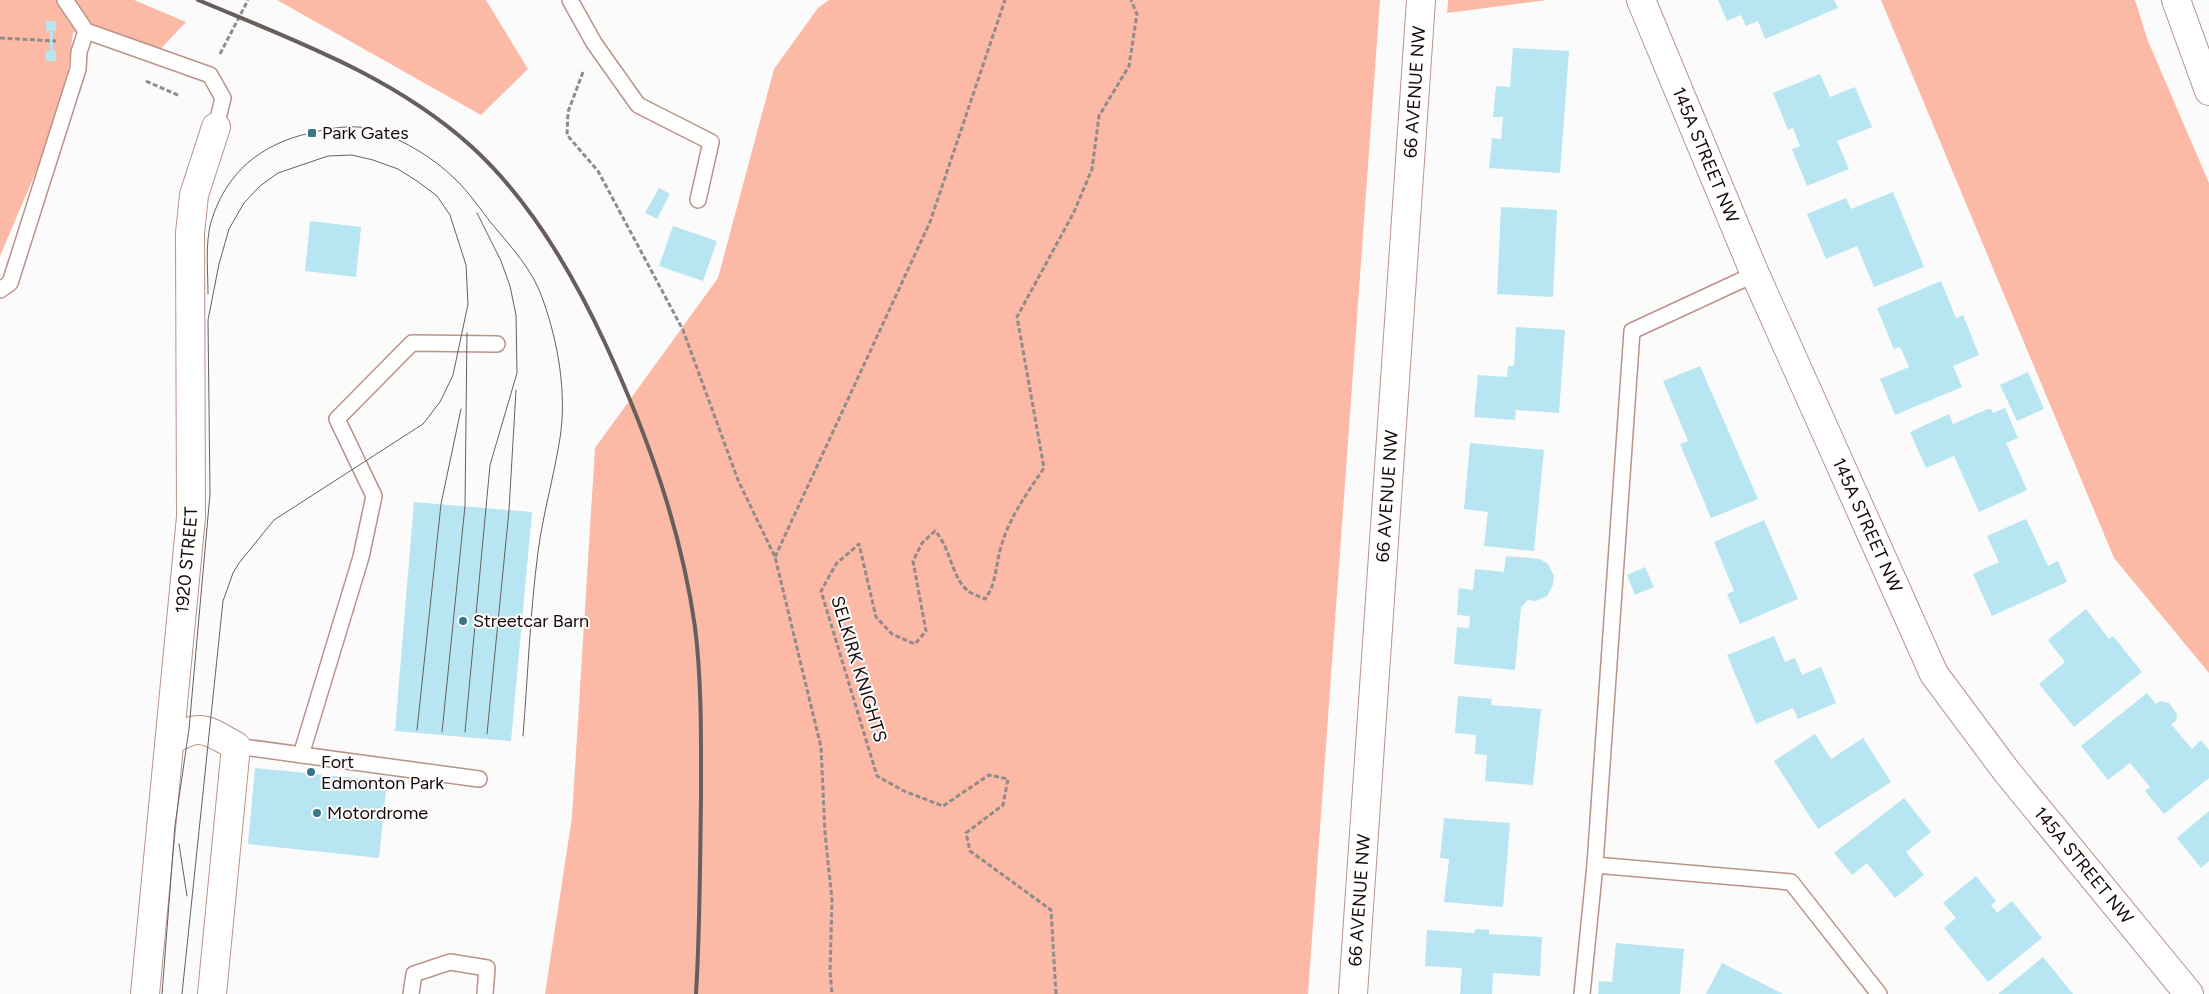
<svg xmlns="http://www.w3.org/2000/svg" width="2209" height="994" viewBox="0 0 2209 994" font-family="Figtree,sans-serif">
<rect width="100%" height="100%" fill="#fbfbfb"/>
<g fill="#fcb9a5">
<path d="M0,0H134L186,22L152,58L73,32L64,106L0,256Z"/>
<path d="M277,0H486L528,69L481,115Z"/>
<path d="M829,0H1380L1308,994H545L572,817L595,448L718,278L774,69L818,8Z"/>
<path d="M1448,0H1547L1447,13Z"/>
<path d="M1881,0H2135L2148,41L2209,183V673L2114,558Z"/>
</g>
<g fill="#b8e5f2">
<path d="M1718,0H1834L1838,8L1765,39L1758,21L1746,26L1741,15L1727,21Z"/>
<path d="M46,21H56V31H53V51H56V61H46V51H50V31H46Z"/>
<path d="M1513,48L1569,51L1560,173L1489,168L1492,138L1501,139L1503,117H1493L1496,86L1510,87Z"/>
<path d="M1820,74L1830,97L1855,87L1872,127L1837,141L1849,169L1807,186L1792,149L1800,146L1793,128L1788,130L1773,93Z"/>
<path d="M659,188L670,194L657,219L645,213Z"/>
<path d="M1893,192L1924,267L1874,287L1857,246L1826,259L1807,214L1846,198L1851,209Z"/>
<path d="M1501,207L1557,210L1553,297L1497,294Z"/>
<path d="M310,221L361,227L356,277L305,271Z"/>
<path d="M673,226L717,241L703,281L659,266Z"/>
<path d="M1941,281L1956,318L1963,315L1979,355L1953,366L1962,387L1895,415L1880,379L1909,367L1900,347L1894,349L1877,308Z"/>
<path d="M1516,327L1565,330L1559,413L1516,410L1515,420L1474,417L1478,375L1507,377L1508,366H1514Z"/>
<path d="M1700,366L1758,499L1711,518L1680,444L1688,441L1663,381Z"/>
<path d="M2028,372L2044,409L2017,421L2000,385Z"/>
<path d="M2005,408L2018,438L2006,443L2027,490L1979,512L1954,456L1926,468L1910,432L1949,414L1953,424L1988,409H1991L1993,413Z"/>
<path d="M1470,443L1544,450L1534,551L1484,546L1488,512L1464,509Z"/>
<path d="M414,502L532,512L511,741L395,731Z"/>
<path d="M2026,519L2048,566L2058,561L2067,582L1992,616L1973,574L1999,562L1987,536Z"/>
<path d="M1764,520L1798,599L1740,624L1727,594L1734,591L1714,542Z"/>
<path d="M1506,556L1540,559L1548,564L1554,576L1553,585L1547,596L1536,601L1528,600L1521,607L1515,670L1454,664L1457,627L1469,628L1470,616L1457,615L1459,588L1473,590L1475,569L1504,572Z"/>
<path d="M1645,567L1654,587L1635,595L1627,575Z"/>
<path d="M2086,609L2109,639L2113,636L2142,672L2074,727L2039,684L2065,662L2048,640Z"/>
<path d="M1774,636L1785,662L1795,658L1802,675L1821,667L1836,703L1798,719L1793,708L1756,724L1727,655Z"/>
<path d="M2147,693L2156,704L2160,701L2169,703L2177,714L2176,721L2171,724L2192,749L2201,740L2209,750V778L2164,814L2145,791L2150,787L2130,763L2108,780L2081,746Z"/>
<path d="M1458,696L1492,699L1491,705L1541,709L1533,785L1485,781L1487,755L1475,754L1476,735L1455,733Z"/>
<path d="M1815,734L1831,759L1863,738L1891,782L1818,829L1774,761Z"/>
<path d="M255,768L387,781L379,858L248,844Z"/>
<path d="M1904,798L1931,832L1906,852L1924,875L1895,898L1867,863L1852,875L1834,853Z"/>
<path d="M2209,811V861L2201,868L2177,838Z"/>
<path d="M1444,818L1510,823L1503,907L1444,902L1449,859L1440,858Z"/>
<path d="M1976,876L1996,901L1991,905L1997,913L2012,901L2042,938L1988,982L1944,928L1956,918L1943,903Z"/>
<path d="M1476,929L1489,930V934L1542,937L1540,976L1493,973L1492,994H1460L1462,968L1425,966L1427,930L1474,933Z"/>
<path d="M1616,943L1684,949L1680,994H1598L1599,981L1612,982Z"/>
<path d="M2043,957L2073,994H1998Z"/>
<path d="M1722,963L1783,994H1706Z"/>
</g>
<g fill="none" stroke-linecap="round" stroke-linejoin="round">
<defs>
<g id="lane">
<path d="M65,0L86,31L210,75L223,98L216,127"/>
<path d="M570,0L594,43L638,105L711,142L698,200"/>
<path d="M0,290L10,283L78,69L79,52L86,31"/>
<path d="M236,746L479,779"/>
<path d="M301,755L361,557L374,496L337,419L412,343L497,344"/>
<path d="M1595,865L1791,882L1879,994"/>
<path d="M411,994L414,974L450,962L487,968L485,994"/>
<path d="M1582,994L1595,865L1632,331L1755,274"/>
</g>
<g id="street">
<path id="s1" d="M1641,0L1755,274L1934,674L2007,772L2189,994"/>
<path d="M170,741C201,722 206,730 236,746L212,994"/>
<path id="s2" d="M145,994L191,517L190,233L194,195L216,127"/>
<path id="s3" d="M1353,994L1421,0"/>
</g>
<path id="highway" d="M2176,0L2209,91"/>
</defs>
<use href="#lane" stroke="#b99388" stroke-width="18"/>
<use href="#street" stroke="#b99388" stroke-width="30"/>
<use href="#highway" stroke="#b99388" stroke-width="30"/>
<g stroke="#918b89" stroke-width="3" stroke-dasharray="5 2.5" stroke-linecap="butt">
<path d="M0,38L56,41"/>
<path d="M220,54L248,0"/>
<path d="M583,72L568,112L567,135L598,171L683,330L738,480L775,557L821,747L825,833L832,900L830,971L832,994"/>
<path d="M146,81L180,96"/>
<path d="M775,557L930,222L1005,0"/>
<path d="M1056,994L1051,910L970,851L966,833L1003,805L1008,779L989,775L943,806L904,791L877,776L821,591L836,564L859,544L876,617L892,634L915,644L926,631L913,561L922,543L935,531C951,548 951,576 967,590C971,594 979,596 985,599C997,583 995,566 1001,547C1009,518 1027,493 1044,468L1017,317L1074,212L1092,169L1099,116L1129,66L1137,14L1131,0"/>
</g>
<use href="#lane" stroke="#fff" stroke-width="15"/>
<use href="#street" stroke="#fff" stroke-width="28"/>
<use href="#highway" stroke="#fff" stroke-width="28"/>
<g stroke="#685f5d" stroke-width="1">
<path d="M208,294C208,271 205,244 211,222C226,172 261,144 310,133C332,128 356,123 377,131C405,141 434,158 455,179C469,192 480,209 492,224C512,248 533,270 543,300C558,342 567,393 560,438C554,476 543,514 538,552C530,613 528,675 523,736"/>
<path d="M417,730L441,504L461,409"/>
<path d="M442,732L465,506L467,333"/>
<path d="M465,732L490,465L517,373L516,315L510,286L501,261L477,213"/>
<path d="M487,734L509,510L516,390"/>
<path d="M179,844L187,896"/>
<path d="M162,994L175,825L189,729L210,494L208,320L219,264L229,229L244,203L260,186L278,173L328,156L352,155L373,160L398,169L417,181L437,196L450,215L466,265L468,304L453,375L440,402L423,424L274,520L239,563L233,573L223,601L182,994"/>
</g>
<path stroke="#685f5d" stroke-width="4" d="M198,0C293,40 394,76 472,147C530,200 572,272 605,343C647,434 681,528 695,627C702,684 701,741 701,798C700,864 700,929 696,994"/>
</g>
<g fill="#367889" stroke="#fbfbfb" stroke-width="2">
<rect x="307" y="128" width="10" height="10" rx="2.5"/>
<circle cx="463" cy="621" r="5"/>
<circle cx="311" cy="772" r="5"/>
<circle cx="317" cy="813" r="5"/>
</g>
<g text-anchor="middle" stroke-width="4" stroke-linejoin="round" paint-order="stroke">
<g font-size="18" fill="#170a07" stroke="#fbfbfb">
<text dy="6" stroke="none"><textPath href="#s3" startOffset="904">66 AVENUE NW</textPath></text>
<text dy="6" stroke="none"><textPath href="#s1" startOffset="168">145A STREET NW</textPath></text>
<text dy="6" stroke="none"><textPath href="#s3" startOffset="499">66 AVENUE NW</textPath></text>
<text dy="6" stroke="none"><textPath href="#s1" startOffset="572">145A STREET NW</textPath></text>
<text dy="6" stroke="none"><textPath href="#s2" startOffset="436">1920 STREET</textPath></text>
<text transform="translate(859 669) rotate(73)" y="6">SELKIRK KNIGHTS</text>
<text dy="6" stroke="none"><textPath href="#s1" startOffset="978">145A STREET NW</textPath></text>
<text dy="6" stroke="none"><textPath href="#s3" startOffset="94">66 AVENUE NW</textPath></text>
</g>
<g font-size="18" fill="#170a07" stroke="#fbfbfb" text-anchor="start">
<text x="322" y="139">Park Gates</text>
<text x="473" y="627">Streetcar Barn</text>
<text x="321" y="768">Fort<tspan x="321" dy="21">Edmonton Park</tspan></text>
<text x="327" y="819">Motordrome</text>
</g>
</g>
</svg>
